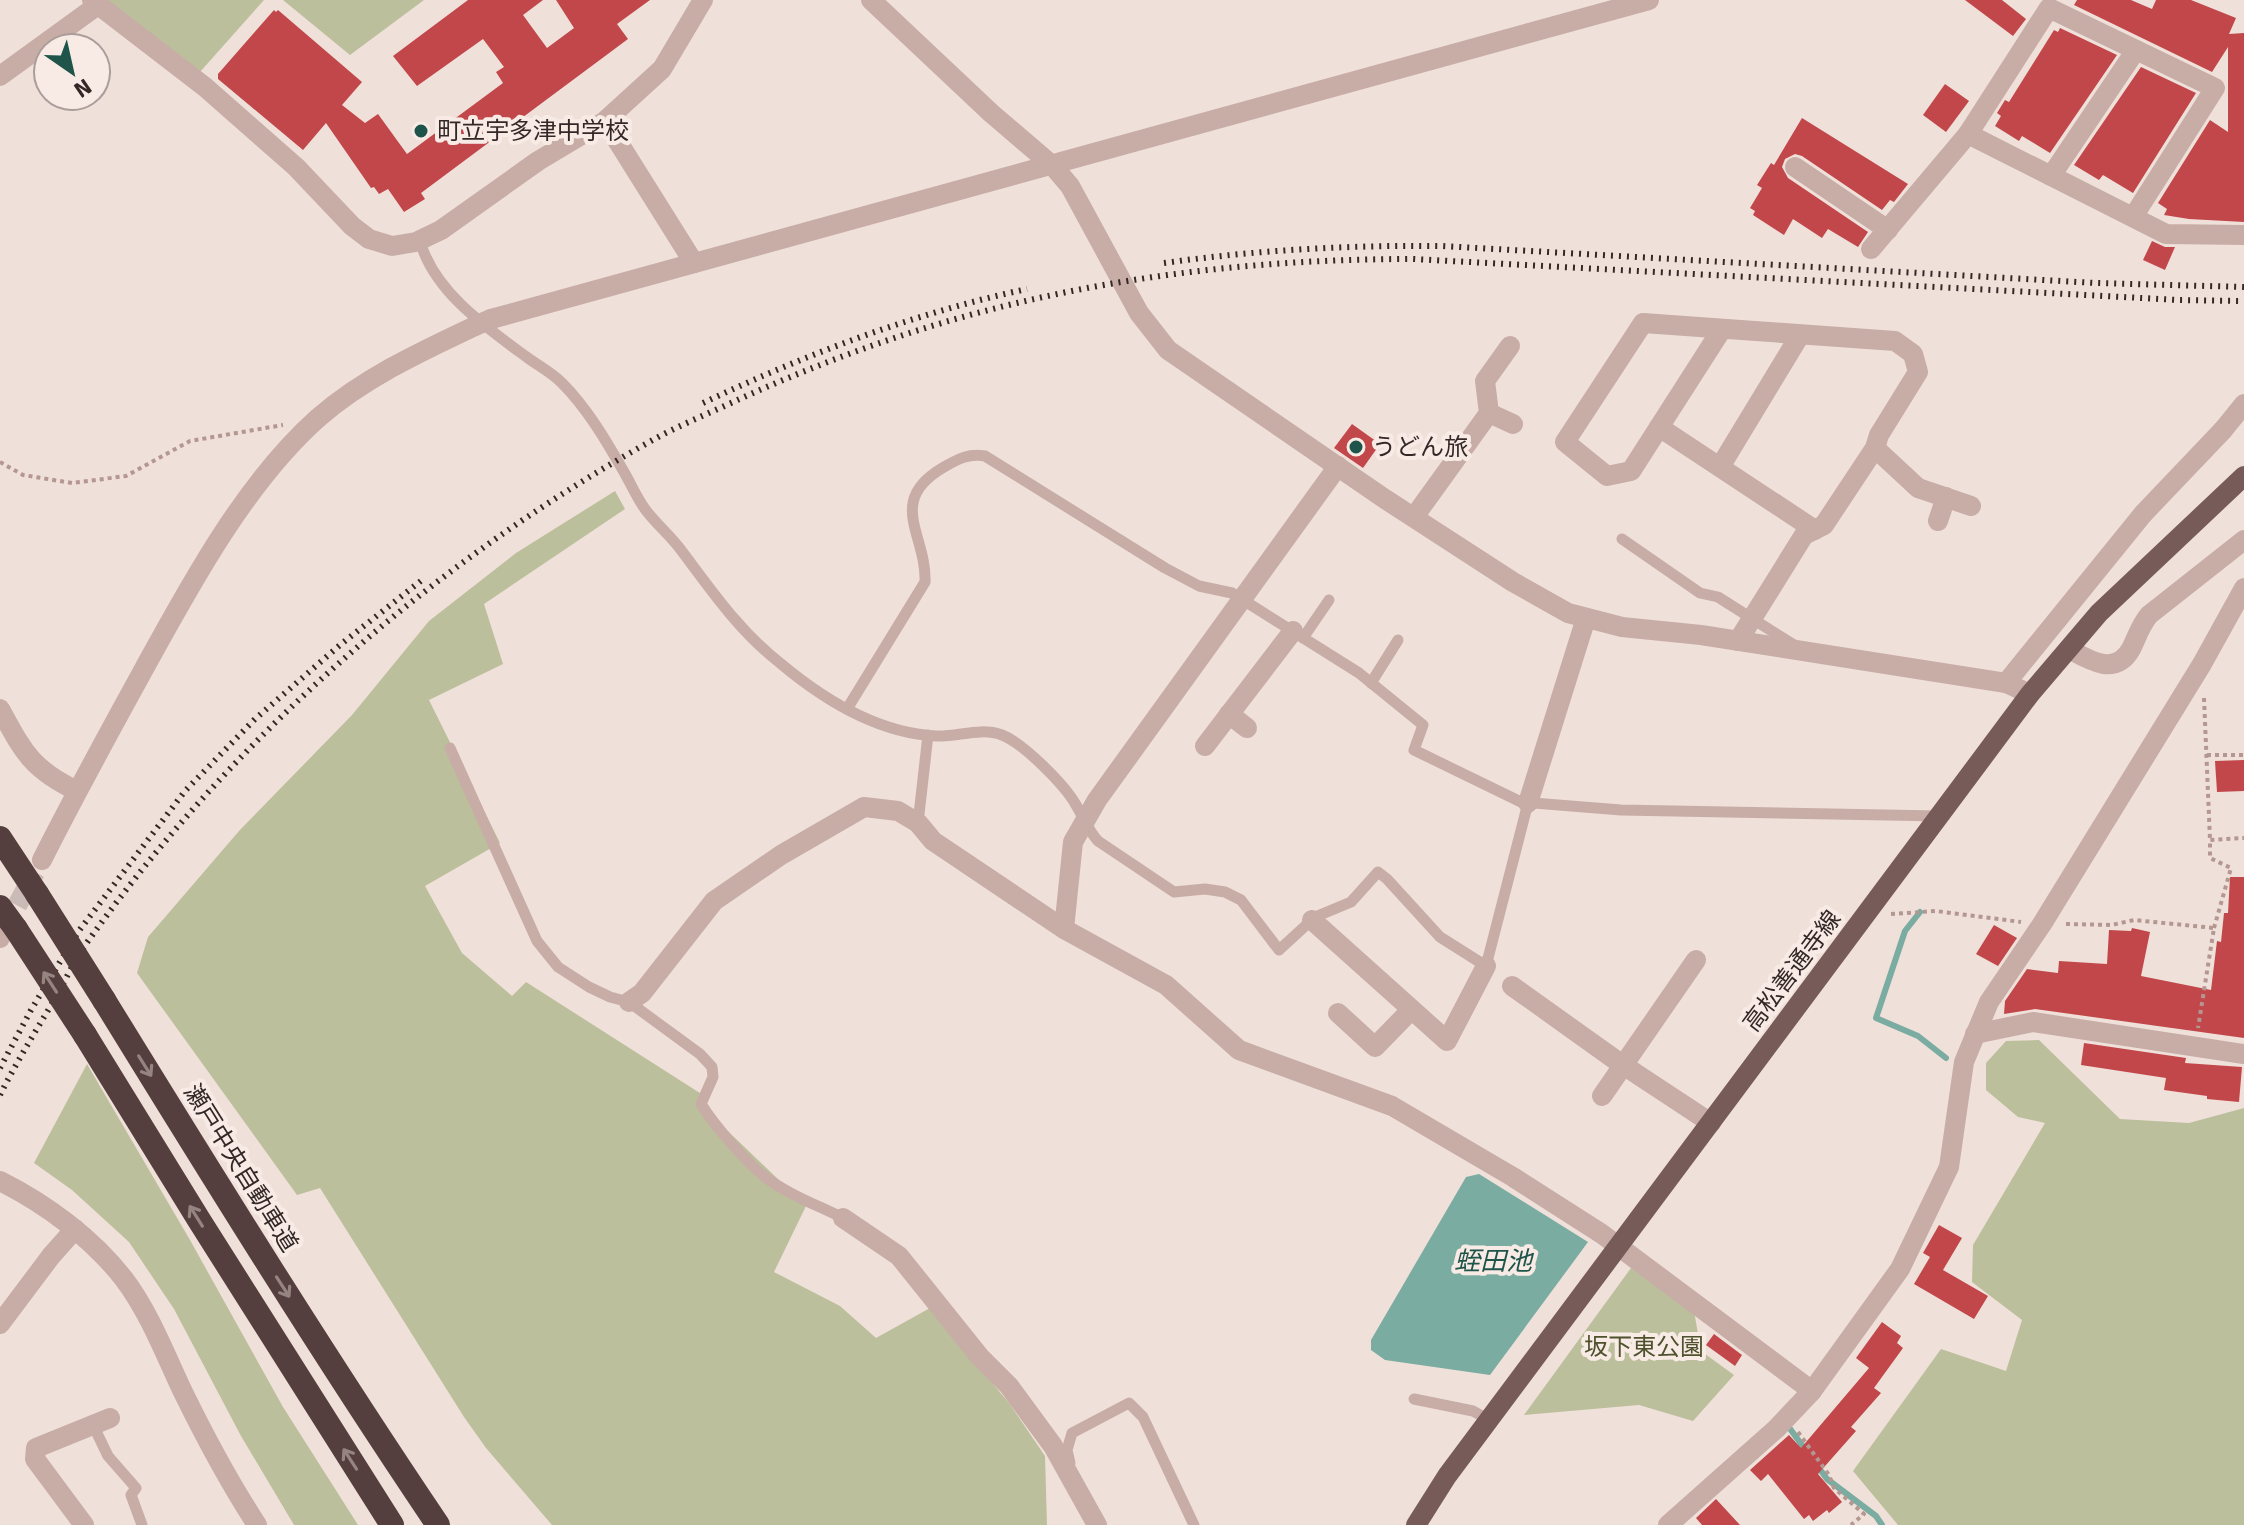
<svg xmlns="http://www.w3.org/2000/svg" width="2244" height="1525" viewBox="0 0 2244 1525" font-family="Signika,'Noto Sans JP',sans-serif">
<rect width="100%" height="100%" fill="#f0e0da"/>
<g fill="#bcbf9b">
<path d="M106,0H264L200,72Z"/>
<path d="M283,0H424L350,55Z"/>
<path d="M615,491L625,509L484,604L503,664L429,700L500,843L425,886L462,953L512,996L526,982L703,1095L710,1114L806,1206L774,1272L840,1306L876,1338L930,1308L1009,1403L1045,1456L1047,1525H552L486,1448L464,1417L320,1188L297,1195L137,973L148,937L239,831L352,715L429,621L516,553Z"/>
<path d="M2039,1040L2120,1119L2189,1123L2244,1108V1525H1898L1853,1471L1941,1349L2006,1371L2022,1320L1972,1282L1973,1245L2045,1123L2018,1117L1986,1090V1063L2006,1041Z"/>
<path d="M87,1064L190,1240L283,1407L358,1525H294L241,1436L174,1309L129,1242L72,1190L34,1163Z"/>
<path d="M1631,1268L1694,1311L1701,1351L1734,1375L1693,1421L1639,1405L1524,1415Z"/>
</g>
<path fill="#7aaca1" d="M1479,1174L1588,1242L1490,1375L1385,1360L1371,1350V1340L1466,1177Z"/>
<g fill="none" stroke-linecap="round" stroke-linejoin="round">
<g stroke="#7aaca1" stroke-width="6">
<path d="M1920,912L1905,931L1876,1018L1918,1036L1946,1058"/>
<path d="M1788,1426L1807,1452"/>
<path d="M1816,1464L1827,1479L1876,1516L1882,1525"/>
</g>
</g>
<g fill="#c1474a">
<path d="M468,0H543L523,15L547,48L574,28L556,0H650L617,24L628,39L421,193L425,199L404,212L388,189L379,194L374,187L371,188L326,123L303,150L218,79V74L274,10L276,12L278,10L362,82L342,105L365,123L378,114L407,154L503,83L496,72L504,67L483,39L417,86L393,56Z"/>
<path d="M1965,0H2002L2026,19L2013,36Z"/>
<path d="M2077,0H2131L2152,9L2156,0H2191L2236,18L2229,34L2244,33V222L2189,219L2164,215L2167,209L2158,203L2210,120L2228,132V47L2212,72L2074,5Z"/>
<path d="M2060,28L2117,55L2050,153L2022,136L2019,141L1995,126L2001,116L1997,113L2005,100L2009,102L2054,30L2058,32Z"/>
<path d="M2141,67L2196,93L2133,193L2103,175L2099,180L2074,165Z"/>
<path d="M1945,84L1969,101L1946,132L1923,115Z"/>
<path d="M1802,118L1908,184L1894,202L1890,200L1882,210L1802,156L1795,154L1785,159L1782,167L1788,178L1868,232L1858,247L1828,229L1822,238L1793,219L1784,235L1753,215L1755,211L1750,208L1762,188L1757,185L1771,163L1774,165Z"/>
<path d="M2152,241L2165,247H2175L2165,270L2143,260Z"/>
<path d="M1352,424L1380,444L1363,468L1334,448Z"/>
<path d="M2244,760V791L2217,792L2215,761Z"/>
<path d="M2230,877H2244V1038L2035,1009L2004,1014L2005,1001L2027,969L2058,973L2059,961L2107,964L2109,930L2131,931L2132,928L2150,932L2141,976L2211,990L2217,941L2221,942L2224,913H2228Z"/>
<path d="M1994,925L2017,938L1998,966L1976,954Z"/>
<path d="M2084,1043L2186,1058L2185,1063L2242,1067L2239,1102L2207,1099V1096L2164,1090L2166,1078L2081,1065Z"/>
<path d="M1939,1225L1962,1238L1943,1270L1988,1296L1974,1319L1914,1284L1930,1257L1923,1253Z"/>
<path d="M1882,1322L1901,1336L1897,1343L1903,1348L1874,1388L1881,1393L1851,1427L1856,1431L1818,1474L1842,1502L1829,1513L1827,1510L1813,1521L1809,1515L1804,1519L1768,1474L1761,1481L1750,1470L1789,1435L1801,1448L1869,1368L1856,1358Z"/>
<path d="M1714,1334L1742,1355L1735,1366L1706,1345Z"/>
<path d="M1716,1499L1740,1525H1702L1696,1518Z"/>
</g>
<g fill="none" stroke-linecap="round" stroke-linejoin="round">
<path stroke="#cabbb6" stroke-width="20" stroke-dasharray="20 10" stroke-linecap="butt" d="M3,932L35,872"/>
<g stroke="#b49791" stroke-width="4" stroke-dasharray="4 4" stroke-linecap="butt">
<path d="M0,462L23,475L72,483L126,476L190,441L283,425"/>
<path d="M2204,698L2210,840"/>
<path d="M2207,755H2244"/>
<path d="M1891,914L1936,911L2021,922"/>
<path d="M2066,924L2112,925L2134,920L2214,928L2198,1028"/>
<path d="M2214,928L2231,868L2210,858V840L2244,838"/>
<path d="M1798,1432L1829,1475L1834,1488L1864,1514L1851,1525"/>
</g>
<g stroke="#c8ada7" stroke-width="11">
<path d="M420,241C434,292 487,328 528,358C539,366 552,373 562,383C587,408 607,442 624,472C631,484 637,498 645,509C656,524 670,535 681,550C712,591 739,631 780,663C824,700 877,733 936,736C958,737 980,727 1002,735C1023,743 1065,785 1076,805C1084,818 1088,830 1098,841L1174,892L1205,889L1225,892L1241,900L1279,950L1315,917L1351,902L1378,872L1387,879L1440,937L1486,966L1528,803"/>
<path d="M1622,539L1700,593L1718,597L1794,645"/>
<path d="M1303,638L1329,600"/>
<path d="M1371,683L1398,640"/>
<path d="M847,709L925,582C927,535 885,501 944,467C958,459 969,453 985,456L1165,568L1199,586L1232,593L1359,673L1423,725L1414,750L1521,802L1621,810L1939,816"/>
<path d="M450,748L537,941L558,967L589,987L610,997L629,1002L700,1054L712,1067L713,1077L701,1104C715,1126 744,1160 764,1176C787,1194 817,1205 843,1218"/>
<path d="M918,823L928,735"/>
<path d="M1414,1399L1473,1411L1489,1420"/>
<path d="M93,1425L108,1456L136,1488L131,1495L142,1525"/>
<path d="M1070,1463L1067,1450L1072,1433L1129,1403L1143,1417L1194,1525"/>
</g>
<g stroke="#c8ada7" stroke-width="20">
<path d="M92,0L205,87L296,167L352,226L369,239L392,246L416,242L441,230L538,161L605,121L662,69L703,0"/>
<path d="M871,0L991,113L1053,166L1070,186L1139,313L1168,350L1385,499L1513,582L1568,613L1622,627L1701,635L2006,683L2030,694"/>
<path d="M0,76L98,5"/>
<path d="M605,121L694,263"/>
<path d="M1795,167L1888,230"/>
<path d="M2051,176L2136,50"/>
<path d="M2133,217L2215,88L2049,8L1968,134L2166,234L2244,235"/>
<path d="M1871,249L1968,134"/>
<path d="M1722,329L1631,471L1607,476L1565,442L1643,323L1895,341L1913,354L1918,372L1879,435L1875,448L1824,525L1804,535L1738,641"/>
<path d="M1489,413L1485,381L1510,346"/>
<path d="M1659,427L1815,530"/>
<path d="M1875,448L1918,488L1971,506"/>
<path d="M1720,467L1800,335"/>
<path d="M1414,517L1489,413L1513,424"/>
<path d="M1938,521L1946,497"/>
<path d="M2006,683L2143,514L2223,430"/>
<path d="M0,709C23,751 31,769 77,791"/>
<path d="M1229,714L1247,728"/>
<path d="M1205,746L1293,631"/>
<path d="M1528,803L1586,618"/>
<path d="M1312,920L1447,1041L1486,966"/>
<path d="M1064,929L1073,842L1097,800L1338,466"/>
<path d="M1512,986L1617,1061L1711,1123"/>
<path d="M629,1002L642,993L714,901L781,855L864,807L898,811L918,823L933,841L1064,929L1166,985L1239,1050L1392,1106L1513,1177L1602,1234L1812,1391"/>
<path d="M1338,1013L1375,1047L1411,1010"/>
<path d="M1975,1034L2033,1022L2244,1054"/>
<path d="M1602,1096L1696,960"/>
<path d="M843,1218L899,1256L980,1357L1009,1386L1053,1446L1097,1525"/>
<path d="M84,1525L35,1459L36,1448L110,1418"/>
<path d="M1668,1525L1776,1429L1812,1391L1900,1269L1949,1167L1964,1062L1989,1002L2042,924L2202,664L2244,588"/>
</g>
<g stroke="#c8ada7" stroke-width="20">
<path d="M491,319L1649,0"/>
<path d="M2223,430L2244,404"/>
<path d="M2069,649C2089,660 2115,677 2131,649C2137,637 2140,626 2149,615L2244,540"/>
<path d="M42,860C75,794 110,731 145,667C191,583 246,482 318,418C364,378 420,352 475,326"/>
<path d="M0,938L1,935"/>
<path d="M0,1181C46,1204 92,1238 124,1279C149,1312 165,1354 183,1392C205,1437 229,1482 257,1525"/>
<path d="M0,1324L51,1256L75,1229"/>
</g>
<path stroke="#765b59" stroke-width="20" d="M1416,1525L1447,1476L2030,694L2099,613L2244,476"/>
<g stroke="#553f3e" stroke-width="24">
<path d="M0,838L37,894"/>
<path d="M0,907L16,929"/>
<path d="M104,1000C213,1177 322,1353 438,1525"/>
<path d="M85,1035L199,1220L392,1525"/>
</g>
<g stroke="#342827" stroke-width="6" stroke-dasharray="2 6" stroke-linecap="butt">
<path d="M1164,263C1257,250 1349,245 1442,246L2096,283L2244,287"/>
<path d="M703,403C807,354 914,313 1027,289"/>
<path d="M0,1068L31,1010L78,932L185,791L255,719L340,645L422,580"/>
<path d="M0,1095C17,1061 37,1029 56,997C67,977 77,955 91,937C236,734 441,556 660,436C683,424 707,414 731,403C822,361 919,326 1017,303C1147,272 1279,259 1413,259L2179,300L2244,301"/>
</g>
<path stroke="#c8ada7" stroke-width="20" d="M475,326L491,319"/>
<g stroke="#553f3e" stroke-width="24">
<path d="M37,894L104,1000"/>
<path d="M16,929L85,1035"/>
</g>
</g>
<defs><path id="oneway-shaft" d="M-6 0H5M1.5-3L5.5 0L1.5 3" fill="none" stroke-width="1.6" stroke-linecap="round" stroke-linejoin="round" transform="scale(2)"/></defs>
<g stroke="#968481">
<use href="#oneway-shaft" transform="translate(50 982) rotate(-123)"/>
<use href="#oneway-shaft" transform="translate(145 1066) rotate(58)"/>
<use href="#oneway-shaft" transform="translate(196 1216) rotate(-122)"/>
<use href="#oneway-shaft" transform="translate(283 1287) rotate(57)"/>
<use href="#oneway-shaft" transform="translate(350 1459) rotate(-123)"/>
</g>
<g fill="#1e5449" stroke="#f8ebe6" stroke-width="3">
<circle cx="421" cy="131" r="8"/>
<circle cx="1356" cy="447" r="8"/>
</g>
<g text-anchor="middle" stroke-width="8" stroke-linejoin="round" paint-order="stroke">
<g font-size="24" fill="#342827" stroke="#f8ebe6" text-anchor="start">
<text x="437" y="139">町立宇多津中学校</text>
<text x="1372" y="455">うどん旅</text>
</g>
<g font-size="24" fill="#342827" stroke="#f8ebe6">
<text transform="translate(1792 971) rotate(-53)" y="8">高松善通寺線</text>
<text transform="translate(241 1168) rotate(58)" y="8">瀬戸中央自動車道</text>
</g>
<g font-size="24" fill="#4e522c" stroke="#f8ebe6">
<text x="1644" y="1355">坂下東公園</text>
</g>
<g font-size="26" font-style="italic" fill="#1e5449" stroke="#f8ebe6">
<text x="1493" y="1270">蛭田池</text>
</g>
</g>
<g transform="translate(72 72) rotate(146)"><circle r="38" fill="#f8ebe6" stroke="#aa9d9a" stroke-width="2"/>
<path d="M0-6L14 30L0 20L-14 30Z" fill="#1e5449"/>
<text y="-12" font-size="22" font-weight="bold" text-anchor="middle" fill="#342827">N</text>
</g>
</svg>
